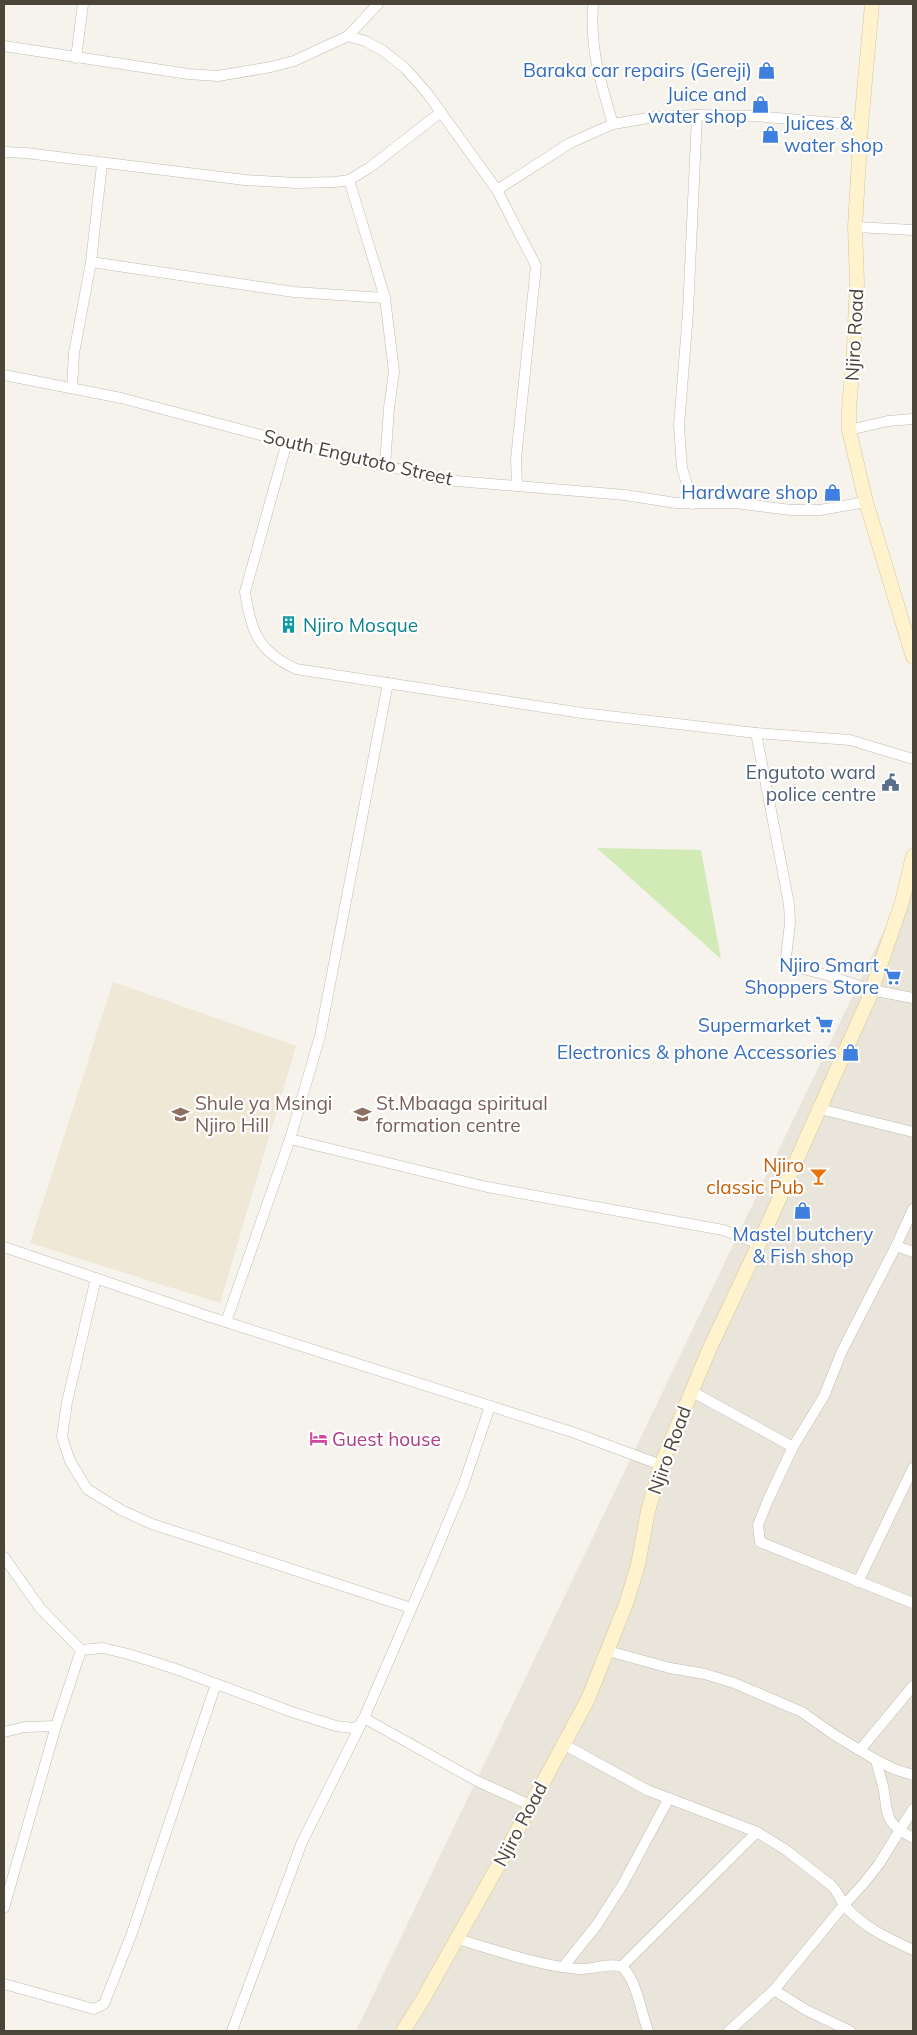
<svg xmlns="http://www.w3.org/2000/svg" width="917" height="2035" viewBox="0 0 917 2035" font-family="Mulish,sans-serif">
<rect width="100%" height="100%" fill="#f6f3ec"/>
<path fill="#eae5da" d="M913,870V2031H356Z"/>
<path fill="#efe8d6" d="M113,982L296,1046L220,1303L30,1243Z"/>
<path fill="#d2eab5" d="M597,848L701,850L721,959Z"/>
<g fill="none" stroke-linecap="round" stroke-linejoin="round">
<defs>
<g id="street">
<path d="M593,4C590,50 600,80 613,124"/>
<path d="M348,36L378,4"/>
<path d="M4,46L188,74L218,76L271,67L294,61L348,36L365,41L382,50L405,68L427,93L497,190L536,266L516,459L517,486"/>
<path d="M76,58L83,4"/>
<path d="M4,152L26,153L245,180L296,183L335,182L349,180L369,168L441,112"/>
<path d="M349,180L385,298L394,372L389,408L385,466"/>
<path d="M497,190L570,143L613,124L654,117L697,115L754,116L861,125"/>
<path d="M855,227L913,230"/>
<path d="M91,262L294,292L385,298"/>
<path d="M4,375L121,398L287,442L444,480L625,495L676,503H735L791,510H820L866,502"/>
<path d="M72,388L74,353L91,262L102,164"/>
<path d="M849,430L888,421L913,419"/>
<path d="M287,442L245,592C251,632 258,651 296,669L582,713L756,733L850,740L913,759"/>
<path d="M693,504L682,468L679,426L688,312L697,115"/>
<path d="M756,733L789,904L790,923L786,957L790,964L795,967L827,975L871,990L913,998"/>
<path d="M820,1109L913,1132"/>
<path d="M290,1139L487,1187L723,1230L759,1244"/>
<path d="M913,1209L896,1246L842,1351L824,1396L793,1447L768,1500L758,1525L760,1542L913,1603"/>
<path d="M896,1246L913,1252"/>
<path d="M4,1247L207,1316L575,1433L661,1465"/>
<path d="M96,1278L67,1402L62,1437L70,1461L87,1489L121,1510L152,1524L411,1608"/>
<path d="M226,1322L290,1139L320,1036L388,683"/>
<path d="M691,1391L793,1447"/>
<path d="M4,1557L40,1608L81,1650L56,1726L4,1908"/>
<path d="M858,1582L913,1468"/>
<path d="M81,1650L103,1648L128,1654L173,1668L292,1712L336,1726L352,1728L359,1726L364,1718L477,1781L530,1805"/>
<path d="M608,1651L670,1668L705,1674L734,1683L802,1712L833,1734L876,1760L894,1769L913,1775"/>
<path d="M4,1732L25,1727L56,1726"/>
<path d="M563,1744L647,1790L757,1832L786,1850L832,1886C838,1892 840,1900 845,1906C863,1927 889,1939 913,1950"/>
<path d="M860,1750L913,1686"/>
<path d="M876,1760C878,1770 882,1780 884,1791C888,1819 886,1823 913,1838"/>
<path d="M457,1939C493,1949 542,1967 579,1969C590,1970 616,1961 623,1968C636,1979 642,2015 648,2031"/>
<path d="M622,1966L757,1832"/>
<path d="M563,1967L596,1926L623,1884L669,1798"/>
<path d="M4,1984L94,2009L104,2004L132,1933L216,1684"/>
<path d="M774,1990L806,2010L850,2031"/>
<path d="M232,2031L302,1842L364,1718L431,1563L463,1486L490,1406"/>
<path d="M729,2031L774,1990L844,1905L864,1883L879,1864L913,1809"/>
</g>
<g id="secondary">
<path d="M872,4L861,125L855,227L857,282L854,346L849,410V430L866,502L913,657"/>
<path d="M403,2031L423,1999L503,1857L588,1699L626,1604L638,1565L648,1511L661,1465L709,1350L759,1244L869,998L902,902L913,856"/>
</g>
</defs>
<use href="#street" stroke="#c2bbae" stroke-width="11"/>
<use href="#secondary" stroke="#d6c79b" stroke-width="15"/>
<use href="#street" stroke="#fff" stroke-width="10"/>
<use href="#secondary" stroke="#fff3cd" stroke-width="14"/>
</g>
<defs>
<symbol id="shop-bare" viewBox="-9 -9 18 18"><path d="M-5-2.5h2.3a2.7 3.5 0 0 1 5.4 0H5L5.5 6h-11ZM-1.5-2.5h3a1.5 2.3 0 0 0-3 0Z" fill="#3f7fe0" stroke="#fff" stroke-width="2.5" paint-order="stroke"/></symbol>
<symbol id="building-bare" viewBox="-9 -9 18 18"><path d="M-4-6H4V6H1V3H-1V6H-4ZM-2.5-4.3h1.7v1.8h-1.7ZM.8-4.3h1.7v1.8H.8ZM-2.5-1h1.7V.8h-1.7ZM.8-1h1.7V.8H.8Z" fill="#0f9aa8" stroke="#fff" stroke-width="2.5" paint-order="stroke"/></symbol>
<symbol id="civic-bare" viewBox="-9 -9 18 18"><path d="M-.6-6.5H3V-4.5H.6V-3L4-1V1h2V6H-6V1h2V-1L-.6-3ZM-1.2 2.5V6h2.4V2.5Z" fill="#5c6f8a" stroke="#fff" stroke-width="2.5" paint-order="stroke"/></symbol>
<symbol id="supermarket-bare" viewBox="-9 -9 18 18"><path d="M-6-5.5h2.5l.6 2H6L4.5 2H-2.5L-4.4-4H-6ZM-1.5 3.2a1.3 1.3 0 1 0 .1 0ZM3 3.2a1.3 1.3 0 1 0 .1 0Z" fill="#3f7fe0" stroke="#fff" stroke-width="2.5" paint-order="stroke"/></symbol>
<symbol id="school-bare" viewBox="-9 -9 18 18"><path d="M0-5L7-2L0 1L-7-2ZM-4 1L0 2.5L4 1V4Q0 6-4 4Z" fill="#8d6e63" stroke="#fff" stroke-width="2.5" paint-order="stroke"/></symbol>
<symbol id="university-bare" viewBox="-9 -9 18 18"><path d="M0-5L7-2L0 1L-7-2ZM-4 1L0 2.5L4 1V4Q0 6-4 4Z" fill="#8d6e63" stroke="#fff" stroke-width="2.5" paint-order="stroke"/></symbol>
<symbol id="bar-bare" viewBox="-9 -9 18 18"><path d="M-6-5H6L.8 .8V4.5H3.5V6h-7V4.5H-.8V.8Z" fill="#e8710a" stroke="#fff" stroke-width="2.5" paint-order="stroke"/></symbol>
<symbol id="hotel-bare" viewBox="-9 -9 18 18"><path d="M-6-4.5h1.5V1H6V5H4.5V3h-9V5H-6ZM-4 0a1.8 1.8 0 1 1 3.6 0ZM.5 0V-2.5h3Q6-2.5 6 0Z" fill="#d1479c" stroke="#fff" stroke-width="2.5" paint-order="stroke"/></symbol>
</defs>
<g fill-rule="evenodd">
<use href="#shop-bare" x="754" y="58" width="25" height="25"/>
<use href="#shop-bare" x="748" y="92" width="25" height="25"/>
<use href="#shop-bare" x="758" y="122" width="25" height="25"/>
<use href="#shop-bare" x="820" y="480" width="25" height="25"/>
<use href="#building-bare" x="276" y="612" width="25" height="25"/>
<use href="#civic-bare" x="878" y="770" width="25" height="25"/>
<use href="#supermarket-bare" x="880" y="964" width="25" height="25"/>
<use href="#supermarket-bare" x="812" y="1012" width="25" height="25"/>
<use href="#shop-bare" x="838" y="1040" width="25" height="25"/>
<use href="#school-bare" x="168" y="1102" width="25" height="25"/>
<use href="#university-bare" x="350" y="1102" width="25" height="25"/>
<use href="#bar-bare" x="806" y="1164" width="25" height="25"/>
<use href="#shop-bare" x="790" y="1198" width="25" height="25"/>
<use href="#hotel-bare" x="306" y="1426" width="25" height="25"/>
</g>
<g text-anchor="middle" stroke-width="4.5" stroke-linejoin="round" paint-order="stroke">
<g font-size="19" fill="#366cbe" stroke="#fff" text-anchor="end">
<text x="752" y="77">Baraka car repairs (Gereji)</text>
<text x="747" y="101">Juice and<tspan x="747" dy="22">water shop</tspan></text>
<text x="784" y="130" text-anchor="start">Juices &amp;<tspan x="784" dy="22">water shop</tspan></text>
<text x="818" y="499">Hardware shop</text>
<text x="879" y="972">Njiro Smart<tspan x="879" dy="22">Shoppers Store</tspan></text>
<text x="811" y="1032">Supermarket</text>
<text x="837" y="1059">Electronics &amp; phone Accessories</text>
<text x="803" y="1241" text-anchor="middle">Mastel butchery<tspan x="803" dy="22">&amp; Fish shop</tspan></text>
</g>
<g font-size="19" fill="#4b4439" stroke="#fff">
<text transform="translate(854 335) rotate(-87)" y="7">Njiro Road</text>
<text transform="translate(358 457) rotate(13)" y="7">South Engutoto Street</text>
<text transform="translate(669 1450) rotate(-70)" y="7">Njiro Road</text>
<text transform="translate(520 1824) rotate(-62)" y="7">Njiro Road</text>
</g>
<g font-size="19" fill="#0d838f" stroke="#fff" text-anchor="start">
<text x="303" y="632">Njiro Mosque</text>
</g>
<g font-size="19" fill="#4e5e75" stroke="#fff" text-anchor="end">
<text x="876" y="779">Engutoto ward<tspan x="876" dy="22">police centre</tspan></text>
</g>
<g font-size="19" fill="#785e54" stroke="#fff" text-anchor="start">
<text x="195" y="1110">Shule ya Msingi<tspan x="195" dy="22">Njiro Hill</tspan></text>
<text x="376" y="1110">St.Mbaaga spiritual<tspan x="376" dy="22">formation centre</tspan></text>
</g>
<g font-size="19" fill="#c56008" stroke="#fff" text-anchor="end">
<text x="804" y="1172">Njiro<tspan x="804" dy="22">classic Pub</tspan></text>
</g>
<g font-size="19" fill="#b23c85" stroke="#fff" text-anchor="start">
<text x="332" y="1446">Guest house</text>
</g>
</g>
<rect width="917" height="2035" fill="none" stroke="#4b4439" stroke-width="10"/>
</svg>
